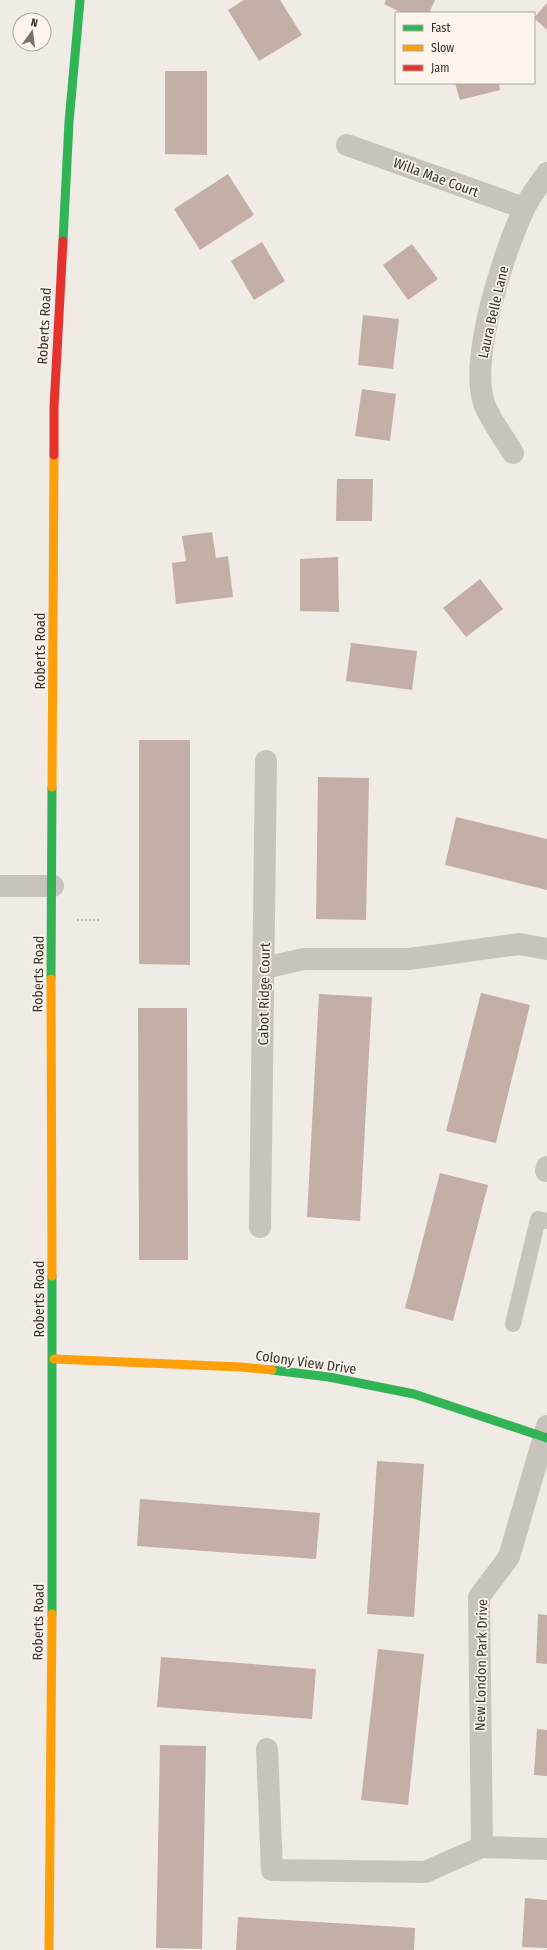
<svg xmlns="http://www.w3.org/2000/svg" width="547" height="1950" viewBox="0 0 547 1950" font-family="'Fira Sans Condensed',sans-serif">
<rect width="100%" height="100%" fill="#f0ebe5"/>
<g fill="#c3afa7">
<path d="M244,0H280L302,35L259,61L228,10Z"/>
<path d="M386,0H435L429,13H402L384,4Z"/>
<path d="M547,3V30L534,18Z"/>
<path d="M165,71H207V155L165,154Z"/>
<path d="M455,83H499L500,90L460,100Z"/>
<path d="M228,174L254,215L200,250L174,209Z"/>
<path d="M262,242L285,281L254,300L231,261Z"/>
<path d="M412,244L438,279L408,300L383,265Z"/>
<path d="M363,315L399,319L393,369L358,365Z"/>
<path d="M362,389L396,394L390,441L355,436Z"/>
<path d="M337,479H373L372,521H336Z"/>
<path d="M212,532L216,558L228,556L233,597L176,604L172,563L186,561L182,536Z"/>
<path d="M338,557L339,612L300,611V559Z"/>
<path d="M480,579L503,609L466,637L443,608Z"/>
<path d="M351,643L417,651L412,690L346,681Z"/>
<path d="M139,740H190V965L139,964Z"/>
<path d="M318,777L369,778L366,920L316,919Z"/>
<path d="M456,817L547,839V890L445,865Z"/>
<path d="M481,993L530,1005L496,1143L446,1131Z"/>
<path d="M319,994L372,997L360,1221L307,1217Z"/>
<path d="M138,1008H187L188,1260H139Z"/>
<path d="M440,1173L488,1185L453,1321L405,1308Z"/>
<path d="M377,1461L424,1464L414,1617L367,1614Z"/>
<path d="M140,1499L320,1513L316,1559L137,1546Z"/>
<path d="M538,1614L547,1615V1664L536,1663Z"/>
<path d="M378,1649L424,1654L408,1805L361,1800Z"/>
<path d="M161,1657L316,1669L312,1719L157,1707Z"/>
<path d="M537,1729L547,1730V1776L534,1775Z"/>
<path d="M160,1745L206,1746L202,1949L156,1948Z"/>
<path d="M525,1898L547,1900V1948L522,1947Z"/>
<path d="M238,1917L415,1928L414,1950H236Z"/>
</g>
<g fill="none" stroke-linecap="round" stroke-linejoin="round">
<path stroke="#c2bbb6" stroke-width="2.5" stroke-dasharray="2 2" stroke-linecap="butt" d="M77,920H99"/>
<path stroke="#c9c3be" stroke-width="16" d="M513,1324L538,1219L547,1221"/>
<g stroke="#c9c3be" stroke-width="22">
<path d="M347,145L524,208"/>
<path d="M513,453C505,439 488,417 484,403C469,359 504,251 524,209C530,196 539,185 547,173"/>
<path d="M0,886H53"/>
<path d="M264,968L304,959H409L519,944L547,949"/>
<path d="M546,1171L547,1167"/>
<path d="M260,1227L266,761"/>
<path d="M267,1749L272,1870L425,1872L482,1847L547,1849"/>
<path d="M482,1847L479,1597L509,1557L547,1426"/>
</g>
<g stroke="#30b455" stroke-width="9">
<path d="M63,241L69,122L80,0"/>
<path d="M51,979L52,787"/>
<path d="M52,1276V1614"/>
<path d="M272,1370L329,1377L414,1394L547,1438"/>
</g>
<g stroke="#ff9f0a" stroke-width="9">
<path d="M52,787L54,455"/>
<path d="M51,979L52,1276"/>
<path d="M54,1359L241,1367L272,1370"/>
<path d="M49,1950L52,1614"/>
</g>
<path stroke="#e5322d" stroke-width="9" d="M54,455V407L63,241"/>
</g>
<g text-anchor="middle" stroke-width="3.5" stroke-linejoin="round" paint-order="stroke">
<g font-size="14" fill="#3b302b" stroke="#fbf5ee">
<text transform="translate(436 177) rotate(20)" y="5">Willa Mae Court</text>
<text transform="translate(493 312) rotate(-77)" y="5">Laura Belle Lane</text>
<text transform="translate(44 326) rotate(-87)" y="5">Roberts Road</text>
<text transform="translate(40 651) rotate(-90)" y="5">Roberts Road</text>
<text transform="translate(38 974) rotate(-89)" y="5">Roberts Road</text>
<text transform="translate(264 994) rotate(-89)" y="5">Cabot Ridge Court</text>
<text transform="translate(39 1299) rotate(-90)" y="5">Roberts Road</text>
<text transform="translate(306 1362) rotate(8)" y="5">Colony View Drive</text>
<text transform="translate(38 1622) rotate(-89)" y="5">Roberts Road</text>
<text transform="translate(481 1665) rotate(-89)" y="5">New London Park Drive</text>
</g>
</g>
<rect x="395" y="12" width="140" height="72" fill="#fbf5ee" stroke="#aea6a0"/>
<rect x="403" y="25" width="20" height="6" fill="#30b455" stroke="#aea6a0"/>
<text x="431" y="32" font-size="12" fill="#3b302b">Fast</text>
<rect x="403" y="45" width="20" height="6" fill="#ff9f0a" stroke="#aea6a0"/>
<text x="431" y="52" font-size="12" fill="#3b302b">Slow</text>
<rect x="403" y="65" width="20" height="6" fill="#e5322d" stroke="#aea6a0"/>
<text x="431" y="72" font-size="12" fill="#3b302b">Jam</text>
<g transform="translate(32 32) rotate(14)"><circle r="19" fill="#fbf5ee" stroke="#aea6a0"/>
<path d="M0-3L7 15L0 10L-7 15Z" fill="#7a716c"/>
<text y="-6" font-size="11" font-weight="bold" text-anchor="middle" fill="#3b302b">N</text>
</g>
</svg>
